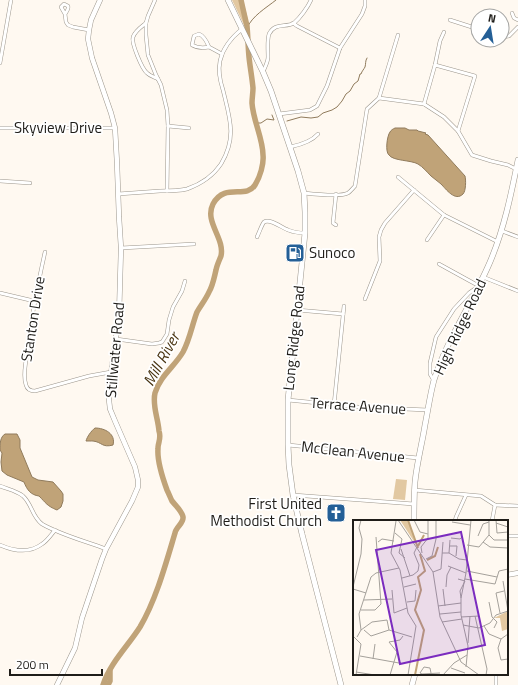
<svg xmlns="http://www.w3.org/2000/svg" width="518" height="685" viewBox="0 0 518 685" font-family="'Titillium Web',sans-serif">
<rect width="100%" height="100%" fill="#fff9f1"/>
<g fill="#e2c8a1">
<path d="M232,0H243L248,20L245,27Z"/>
<path d="M396,479L407,480L405,500L393,499Z"/>
</g>
<g fill="#c0a378" stroke="#907b5c">
<path d="M395,128H405L409,130H417L418,131L426,133L425,134L428,135L465,176C466,180 466,191 463,194C455,202 446,189 441,184C438,181 434,179 431,176C427,172 423,167 418,164C411,160 393,161 389,155C385,152 387,136 390,132C391,130 393,129 395,128Z"/>
<path d="M95,428C105,428 116,434 113,445C102,448 102,442 93,441C91,441 89,441 86,441C87,437 91,431 95,428Z"/>
<path d="M5,434H17L20,440V448L32,477L38,480L53,482L61,491L63,494V501L61,507L57,510C47,506 46,503 39,496C31,495 27,490 24,482L7,475L2,471L1,462L2,453L0,450C0,444 0,437 5,434Z"/>
</g>
<g fill="none" stroke-linecap="round" stroke-linejoin="round">
<g stroke="#907b5c" stroke-width="1">
<path d="M247,28C252,16 266,8 276,0"/>
<path d="M287,121L301,117L311,118L318,117L323,113L332,110L337,107L342,101L346,94L350,91L354,84L358,81L360,74H361C362,71 364,69 365,67C366,64 365,61 367,58"/>
<path d="M256,123H261L267,119L274,120L272,115"/>
</g>
<g stroke="#c0a378" stroke-width="5.5">
<path d="M103,685C110,663 128,646 140,627C156,600 166,563 175,533C176,527 184,523 183,517C182,511 175,505 172,501C170,497 169,494 167,490C163,479 157,461 158,449C158,445 158,447 159,442C160,438 160,434 159,431C158,418 152,405 155,393C160,376 175,366 183,352C190,339 192,325 197,312C201,305 206,299 209,292C213,285 214,278 216,270C217,265 219,261 221,256C225,238 204,222 213,204C225,182 246,200 255,185C260,177 264,164 263,155C263,139 253,120 252,103C252,98 253,93 253,88C252,77 250,67 249,57C248,47 248,37 247,26C245,18 243,9 241,0"/>
<path d="M108,685L110,681V671"/>
</g>
<defs>
<g id="street">
<path d="M155,0L148,16L146,23V35L148,55L156,75L161,85L167,110L168,126L167,191"/>
<path d="M512,13L514,18L518,20"/>
<path d="M65,14C67,11 69,9 68,6L64,4L61,7L65,14L66,22L68,25L73,27L89,30"/>
<path d="M450,20L478,29"/>
<path d="M146,23C141,27 135,31 133,37C131,43 142,69 147,73C150,76 154,77 158,79"/>
<path d="M293,23L297,26L340,48"/>
<path d="M502,37L509,36L518,27"/>
<path d="M209,47C204,48 197,48 192,45L194,36L199,34C204,36 207,42 209,47L222,54"/>
<path d="M0,63L11,0"/>
<path d="M435,65L475,76L458,131"/>
<path d="M263,72C265,67 268,62 268,57C268,50 267,41 269,34C275,22 286,28 294,23C300,18 308,7 311,0"/>
<path d="M379,98L424,104L444,117L458,131L472,155L491,161L508,165L516,169"/>
<path d="M424,104L435,65L440,41L444,32"/>
<path d="M279,114L310,110L317,106L327,86L340,48L362,14L365,6V0"/>
<path d="M168,126L189,128"/>
<path d="M0,128H115"/>
<path d="M290,147C300,145 311,142 318,134"/>
<path d="M398,177L444,215L498,242"/>
<path d="M0,181L30,183"/>
<path d="M304,193C313,194 341,197 348,193C351,191 353,188 355,186L367,109L379,98L398,35"/>
<path d="M118,194C132,193 146,192 160,191C169,191 179,191 187,189C201,184 213,176 221,164C237,137 230,119 223,90C220,81 218,71 220,61C223,47 232,37 242,29"/>
<path d="M336,225L333,223L336,194"/>
<path d="M502,231L518,237"/>
<path d="M257,237C259,233 262,224 264,222C270,218 282,228 288,230C293,232 299,233 305,233"/>
<path d="M427,240L444,215"/>
<path d="M121,248L194,244"/>
<path d="M45,252C37,288 30,324 26,360C25,368 23,377 26,385C27,389 30,391 35,391L89,376L111,372"/>
<path d="M483,277L518,291"/>
<path d="M0,293L34,301"/>
<path d="M365,299L380,261L379,237L381,230L385,223L414,190"/>
<path d="M297,310L343,314"/>
<path d="M116,339L152,344L159,343L162,342L167,334L169,320L173,307L182,291L185,281"/>
<path d="M433,379L430,374V363L436,337L454,309L469,293L479,286L439,264"/>
<path d="M288,400L358,407L428,410"/>
<path d="M334,405L344,306"/>
<path d="M288,445L418,458"/>
<path d="M0,486C7,489 17,491 23,496C32,504 32,517 42,524C61,535 85,541 106,549"/>
<path d="M414,490L481,496L495,505L518,506"/>
<path d="M293,495L414,504"/>
<path d="M455,521L456,517L466,495"/>
<path d="M492,521L495,505"/>
<path d="M507,536H518"/>
<path d="M0,545C14,551 29,554 42,544C47,541 51,535 55,530"/>
<path d="M496,674V685"/>
</g>
<g id="secondary">
<path d="M507,575L518,573"/>
<path d="M57,685L75,648L82,618L102,559L106,549L132,501L138,487V480L135,467L115,421L110,409L109,400V388L119,316L121,248L119,217L117,163L115,128L111,113L92,58L88,39L89,30L91,20L100,0"/>
</g>
<g id="primary">
<path d="M228,0L263,72L271,91L298,171L304,193L305,212V233L288,400V445L289,465L293,495L302,534L341,685"/>
<path d="M414,521C414,508 414,495 415,482C417,462 422,444 425,425C428,410 430,395 434,380C447,339 473,302 490,262C504,229 511,195 518,160"/>
<path d="M412,685L415,674"/>
</g>
</defs>
<use href="#street" stroke="#9c968c" stroke-width="4"/>
<use href="#secondary" stroke="#9c968c" stroke-width="5.5"/>
<use href="#primary" stroke="#9c968c" stroke-width="6"/>
<use href="#street" stroke="#fff" stroke-width="3"/>
<use href="#secondary" stroke="#fff" stroke-width="4.5"/>
<use href="#primary" stroke="#fff" stroke-width="5"/>
</g>
<defs>
<symbol id="fuel-square" viewBox="-11 -11 22 22"><rect x="-9" y="-9" width="18" height="18" rx="4" fill="#245f96" stroke="#fff"/><path d="M-5.5-6h7V0h2V4h1.3V-2.5L3-4.5l.8-.8L6-3V5H2.5V1h-1V6h-7ZM-4.2-4.7v3.2H.2V-4.7Z" fill="#fff"/></symbol>
<symbol id="church-square" viewBox="-11 -11 22 22"><rect x="-9" y="-9" width="18" height="18" rx="4" fill="#245f96" stroke="#fff"/><path d="M-1.2-6h2.4v3.5h3.3v2.4h-3.3V6h-2.4V-.1h-3.3v-2.4h3.3Z" fill="#fff"/></symbol>
</defs>
<g fill-rule="evenodd">
<use href="#fuel-square" x="284" y="242" width="22" height="22"/>
<use href="#church-square" x="325" y="502" width="22" height="22"/>
</g>
<g text-anchor="middle" stroke-width="3.5" stroke-linejoin="round" paint-order="stroke">
<g font-size="15" fill="#1f1d19" stroke="#fff">
<text x="58" y="133">Skyview Drive</text>
<text transform="translate(33 319) rotate(-81)" y="5">Stanton Drive</text>
<text transform="translate(460 327) rotate(-65)" y="5">High Ridge Road</text>
<text transform="translate(294 338) rotate(-84)" y="5">Long Ridge Road</text>
<text transform="translate(115 350) rotate(-85)" y="5">Stillwater Road</text>
<text transform="translate(358 406) rotate(4)" y="5">Terrace Avenue</text>
<text transform="translate(353 452) rotate(6)" y="5">McClean Avenue</text>
</g>
<g font-size="15" fill="#1f1d19" stroke="#fff" text-anchor="start">
<text x="309" y="258">Sunoco</text>
<text x="322" y="509" text-anchor="end">First United<tspan x="322" dy="17">Methodist Church</tspan></text>
</g>
<g font-size="16" font-style="italic" fill="#493411" stroke="#fff">
<text transform="translate(161 359) rotate(-61)" y="6">Mill River</text>
</g>
</g>
<g transform="translate(353 520)">
<rect width="155" height="155" fill="#fff9f1"/>
<path d="M47,0H55L64,26ZM155,91V109L149,111L147,98H141Z" fill="#e2c8a1"/>
<path fill="none" stroke="#c0a378" stroke-width="2" d="M55,0L65,28M65,26L71,15M74,40L82,36L85,27M62,155L71,110L62,90L68,70L65,57L72,51L67,34"/>
<path fill="none" stroke="#a5a19b" stroke-width="1" d="M45,0L80,52L87,97L108,142L126,155M61,0L67,12L75,14M143,0L144,13L155,12M43,1L38,33L47,50L55,93L63,106L55,155M99,2L117,5M143,3L155,7M42,13L49,19L46,33L52,38M136,15L141,20H155M125,16L130,4L136,2M98,18L107,19L110,16M25,22L29,19L41,21M130,22L137,27L155,28M114,25L126,27L136,15V0M97,26H104L103,36M48,29L57,56M69,33L68,27L75,18V0M89,33H96L106,39L114,40M96,33L97,20M73,39L79,36L83,19V0M95,46L113,53M114,51L144,57M80,52L88,49L90,22M49,58L60,55L65,51L66,45L61,33L64,27M105,59L112,61L107,71L108,78M112,59L142,64L146,51L155,49M150,61L155,91M0,67L8,34L9,19L6,8L8,0M51,67L63,64M93,67L94,55L98,47M0,69L13,73M90,69L92,86M39,70L41,93L54,88M11,80L39,79M54,82L62,81L63,70M136,82L139,97L144,102L141,108M85,86L108,83M8,90H22L28,84L23,17M147,93L143,73L151,71M87,94L108,92M122,96L134,149L133,155M108,97L126,96M89,102L109,99M110,105L126,108L137,103L143,95L155,91M131,106L136,114L148,119M8,110L6,94L18,57L23,53L46,48M11,110L18,116L36,110L59,117M155,114L148,119L145,128L148,140L155,139M0,116L8,124L3,155M4,117L8,110L19,102L34,100L36,110M115,123L117,96M7,136L46,143M20,139L22,124M113,147L115,126L108,95V78L113,53L118,0M98,148L112,153M3,152L22,155M78,153L77,148L71,147L67,153L69,154L87,153M37,155L44,132L36,122L47,120L50,116M90,155L101,143L114,135"/>
<path fill="#7b2cbf" fill-opacity="0.15" stroke="#7b2cbf" stroke-width="2" d="M108,12L132,125L47,144L23,30Z"/>
<rect width="155" height="155" fill="none" stroke="#1f1d19" stroke-width="2"/>
</g>
<g transform="translate(490 28) rotate(12)"><circle r="19" fill="#ffffff" stroke="#a5a5a3"/>
<path d="M0-3L7 15L0 10L-7 15Z" fill="#245f96"/>
<text y="-6" font-size="11" font-weight="bold" text-anchor="middle" fill="#1f1d19">N</text>
</g>
<path d="M10 669v6h92v-6" fill="none" stroke="#1f1d19" stroke-width="2"/>
<text x="16" y="669" font-size="12" fill="#1f1d19" stroke="#ffffff" stroke-width="3" paint-order="stroke">200 m</text>
</svg>
